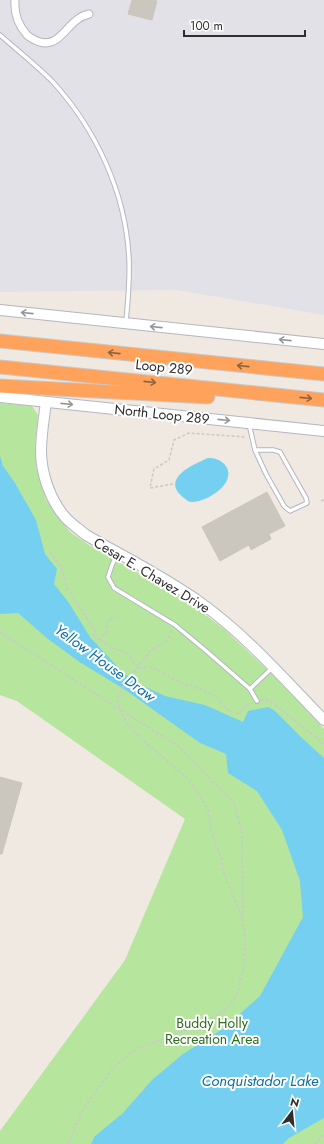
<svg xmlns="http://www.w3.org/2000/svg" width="324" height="1144" viewBox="0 0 324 1144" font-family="Jost,sans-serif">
<rect width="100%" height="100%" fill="#efe9e1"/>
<path fill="#e3e1e8" d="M0,0H324V315L177,290L0,292Z"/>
<path fill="#b6e59e" d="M0,403L32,406L38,415L35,443L36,467L46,500L70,532L89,545L131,569L162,585L191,604L224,629L272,674L324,729V1144H0V1131L125,960L185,819L17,701L0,695Z"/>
<g fill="#75cff0">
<path d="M0,456L3,466L15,483L36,520L45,554L57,569L54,584L69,603L90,637L113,662L125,674L137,683L165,696L205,705L243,722L248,711L268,707L274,710L301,737L324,758V1118L289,1138L283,1144H91L95,1136L122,1114L152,1080L183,1054L224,1028L260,996L303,917L300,881L282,830L257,791L228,773L226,754L200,743L124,689L81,663L48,639L18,613L0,614Z"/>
<path d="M208,458C219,457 231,466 228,477C225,491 202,503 190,502C157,482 187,467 208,458Z"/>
</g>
<g fill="#cbc7bf" stroke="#cbc5ba">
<path d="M132,0H153L157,1L152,20L128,14Z"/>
<path d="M267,492L285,526L269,534L271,539L251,550L249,545L220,561L202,527Z"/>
<path d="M0,777L22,783L2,854H0Z"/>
</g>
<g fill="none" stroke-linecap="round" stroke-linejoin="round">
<defs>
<g id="lane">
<path d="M0,35C17,50 36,65 52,81C96,129 126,193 129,259C130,280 128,301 126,322"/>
<path d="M249,424L255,450L266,474L284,506L290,511L307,503L306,498L280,452L273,450H255"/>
<path d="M117,554L112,565L108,577L114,588L175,625L204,649L250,689L272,668"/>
<path d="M250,689L257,701"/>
</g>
<path id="street" d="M15,0C14,13 18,25 27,35C30,38 33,39 37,41C61,51 66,19 89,14"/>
<g id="secondary">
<path d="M0,310L324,344"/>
<path d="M0,397L324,431"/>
<path d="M46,402C44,418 41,435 41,451C41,473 50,500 65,517C71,524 79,529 86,535C124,557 165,577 201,603C247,636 285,680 324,720"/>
</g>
<g id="highway">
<path d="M0,341L324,374"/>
<path d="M0,367L324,400"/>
<path d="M0,386L208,397"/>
</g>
</defs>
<use href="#lane" stroke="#b4b7c1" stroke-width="5.5"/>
<use href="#street" stroke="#b4b7c1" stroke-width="9"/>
<use href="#secondary" stroke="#b4b7c1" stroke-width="12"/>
<use href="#highway" stroke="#c9c9c9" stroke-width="15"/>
<g stroke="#c9c9c9" stroke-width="1.5" stroke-dasharray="3 2" stroke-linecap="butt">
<path d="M173,484L150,488L154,469L169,460L174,440L189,433L246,437"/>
<path d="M321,501L324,500"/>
<path d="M50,552L61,567L67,588L95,630L94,637L98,640H101L110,647L127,653L131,657L133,663L141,668L149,667L158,670L183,684L195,687L216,696L220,702L229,711L239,714L245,706L252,703"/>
<path d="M0,632L119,709L177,745L234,803L242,834L243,918"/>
<path d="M99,640L107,632V622L115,616"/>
<path d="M261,700H267L273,703L324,744"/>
<path d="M68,1144L81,1113L98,1088L115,1066L138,1048L198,1026L222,1012L231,1004L237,993L244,968L245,933L241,914L223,871L222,860L213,838L208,810L199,795L189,780L136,734L127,723L119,709L117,699L122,688L152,649L161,645L168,639L172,630"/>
<path d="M314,1144L324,1135"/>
</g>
<use href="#lane" stroke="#fff" stroke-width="3.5"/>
<use href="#street" stroke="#fff" stroke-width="7"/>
<use href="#secondary" stroke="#fff" stroke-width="10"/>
<use href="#highway" stroke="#ffa35c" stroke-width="13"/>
</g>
<defs><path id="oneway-shaft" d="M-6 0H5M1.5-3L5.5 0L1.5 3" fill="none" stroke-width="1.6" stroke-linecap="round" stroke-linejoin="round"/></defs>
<g stroke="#969696">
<use href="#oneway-shaft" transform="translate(27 313) rotate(-174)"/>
<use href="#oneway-shaft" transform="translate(156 327) rotate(-174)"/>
<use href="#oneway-shaft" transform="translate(285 340) rotate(-174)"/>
<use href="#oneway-shaft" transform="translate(67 404) rotate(6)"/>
<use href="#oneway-shaft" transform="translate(224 420) rotate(6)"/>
</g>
<g stroke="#8c6343">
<use href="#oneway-shaft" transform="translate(114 353) rotate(-174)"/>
<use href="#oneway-shaft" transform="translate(243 366) rotate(-174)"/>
<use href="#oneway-shaft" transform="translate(150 382) rotate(6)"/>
<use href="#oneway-shaft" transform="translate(306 398) rotate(6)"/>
</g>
<g text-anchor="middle" stroke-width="4" stroke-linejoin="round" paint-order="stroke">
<g font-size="14" fill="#2e2e2e" stroke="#fff">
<text transform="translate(164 367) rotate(6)" y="5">Loop 289</text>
<text transform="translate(162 414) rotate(6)" y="5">North Loop 289</text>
<text transform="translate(152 575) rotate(31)" y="5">Cesar E. Chavez Drive</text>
</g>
<g font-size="14" fill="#2c6e1b" stroke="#fff">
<text x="212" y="1028">Buddy Holly<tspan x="212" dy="16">Recreation Area</tspan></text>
</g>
<g font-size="15" font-style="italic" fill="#0d6fa3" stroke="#fff">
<text transform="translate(105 663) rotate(36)" y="5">Yellow House Draw</text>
<text x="260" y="1086">Conquistador Lake</text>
</g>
</g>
<g transform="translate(292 1112) rotate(16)" stroke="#ffffff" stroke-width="3" paint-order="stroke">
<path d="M0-3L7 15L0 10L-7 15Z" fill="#2e2e2e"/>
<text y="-6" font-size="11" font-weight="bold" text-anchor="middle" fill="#2e2e2e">N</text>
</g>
<path d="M184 30v6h121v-6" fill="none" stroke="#2e2e2e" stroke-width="2"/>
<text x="190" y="30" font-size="12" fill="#2e2e2e" stroke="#ffffff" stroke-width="3" paint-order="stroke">100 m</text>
</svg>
